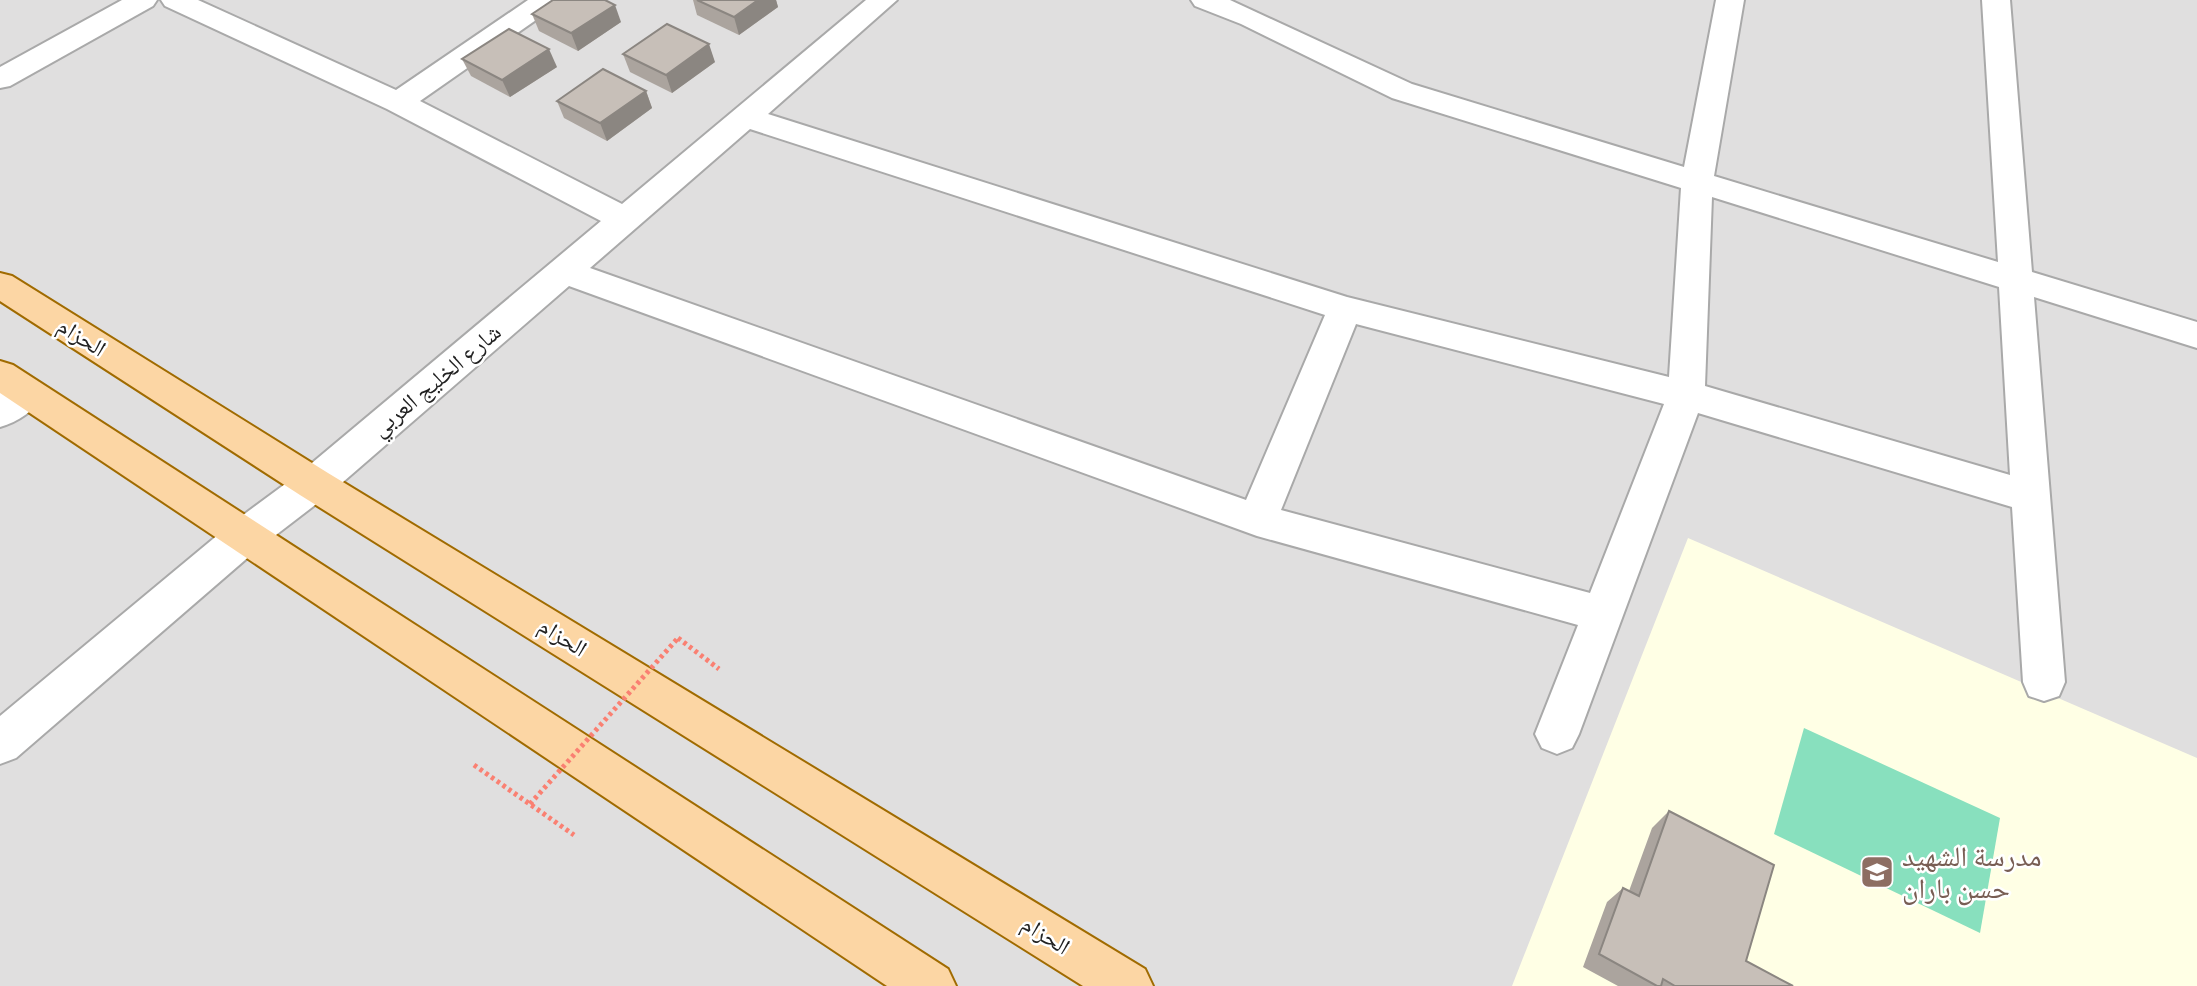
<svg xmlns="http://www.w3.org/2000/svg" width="2197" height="986" viewBox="0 0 2197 986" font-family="Ubuntu,'Noto Naskh Arabic',sans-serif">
<rect width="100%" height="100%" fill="#f2efe9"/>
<rect fill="#e0dfdf" x="0" y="0" width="2197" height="986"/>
<path fill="#ffffe5" d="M1688,538L2197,758V986H1512Z"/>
<path fill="#88e0be" d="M1804,728L2000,818L1980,933L1774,834Z"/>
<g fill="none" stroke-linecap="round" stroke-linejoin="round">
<defs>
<g id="minor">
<path d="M122,0H157L153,6L10,86L0,88V67Z"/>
<path d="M161,0H198L396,90L528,0H560L556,6L420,101L622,204L866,0H897L768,114L1347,297L1669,377L1681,188L1392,98L1241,24L1195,6L1191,0H1230L1412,84L1684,167L1716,0H1744L1714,176L1998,262L1982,0H2010L2032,272L2197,322V348L2034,297L2065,682L2059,696L2044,701L2029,696L2023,682L2012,507L1698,413L1579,734L1572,748L1557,754L1542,748L1535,734L1578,625L1257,536L569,286L328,495L259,548L16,758L0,764V716L231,524L300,473L601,221L387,109L165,6ZM750,129L1325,315L1246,500L590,268ZM1712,197L1999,287L2010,475L1705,386ZM1356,324L1664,404L1590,593L1281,510Z"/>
<path d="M27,379L40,383L45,393C36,410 18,422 0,427V393L14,383Z"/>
</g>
<g id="major">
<path d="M0,273L12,276L328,473L1145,969L1153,986H1083L300,495L0,301Z"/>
<path d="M0,361L13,365L948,969L956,986H887L0,393Z"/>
</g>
</defs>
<use href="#minor" stroke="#a9a9a9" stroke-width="4"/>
<use href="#major" stroke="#a06b00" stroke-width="4"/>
<g stroke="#fa8072" stroke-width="5" stroke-dasharray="3.5 3.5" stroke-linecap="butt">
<path d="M678,638L719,669"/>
<path d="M474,765L574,835"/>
</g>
<use href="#minor" fill="#fff" fill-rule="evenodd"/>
<use href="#major" fill="#fcd6a4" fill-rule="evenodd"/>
<path stroke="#fa8072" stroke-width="5" stroke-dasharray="3.5 3.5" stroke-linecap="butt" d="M530,804L678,638"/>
</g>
<g fill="#aba49e">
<path d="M693,0H776L778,7L739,35L697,15Z"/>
<path d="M532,14L621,22L578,51L539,31Z"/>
<path d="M623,54L715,62L672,93L630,72Z"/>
<path d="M462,59L557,67L510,97L471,76Z"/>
<path d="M646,91L652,108L607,141L564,118L557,101Z"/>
<path d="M1669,811L1746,961L1793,986H1618L1583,967L1607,902L1623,888L1629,891L1652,828Z"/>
</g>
<g fill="#8b8681">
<path d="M758,0H776L778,7L739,35L734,17Z"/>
<path d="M615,5L621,22L578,51L571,33Z"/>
<path d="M709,44L715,62L672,93L666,75Z"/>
<path d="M549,49L557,67L510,97L502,80Z"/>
<path d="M646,91L652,108L607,141L600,123Z"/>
</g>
<g fill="#c7bfb8" stroke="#8b8681" stroke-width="2">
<path d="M553,0H605L615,5L571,33L532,14Z"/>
<path d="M697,0H758L734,17Z"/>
<path d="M667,24L709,44L666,75L623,54Z"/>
<path d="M509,29L549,49L502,80L462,59Z"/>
<path d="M603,69L646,91L600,123L557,101Z"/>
<path d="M1669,811L1774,865L1746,961L1793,986H1675L1663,979L1661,986H1657L1599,954L1623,888L1639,896Z"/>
</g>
<defs>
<symbol id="school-square" viewBox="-11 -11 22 22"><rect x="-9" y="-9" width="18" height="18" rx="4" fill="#8d6e63" stroke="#fff"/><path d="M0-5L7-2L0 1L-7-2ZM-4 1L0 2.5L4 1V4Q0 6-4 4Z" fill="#fff"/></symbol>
</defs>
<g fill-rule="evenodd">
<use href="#school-square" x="1858" y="853" width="38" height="38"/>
</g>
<g text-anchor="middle" stroke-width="5" stroke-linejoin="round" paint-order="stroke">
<g font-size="23" fill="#222" stroke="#fff">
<text transform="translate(82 337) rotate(32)" y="8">الحزام</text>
<text transform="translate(436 380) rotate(-40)" y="8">شارع الخليج العربي</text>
<text transform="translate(563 637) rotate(32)" y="8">الحزام</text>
<text transform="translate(1046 935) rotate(32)" y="8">الحزام</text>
</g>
<g font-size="28" fill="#785e54" stroke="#fff" text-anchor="start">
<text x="1902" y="866">مدرسة الشهيد<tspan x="1902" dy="32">حسن باران</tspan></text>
</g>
</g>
</svg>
